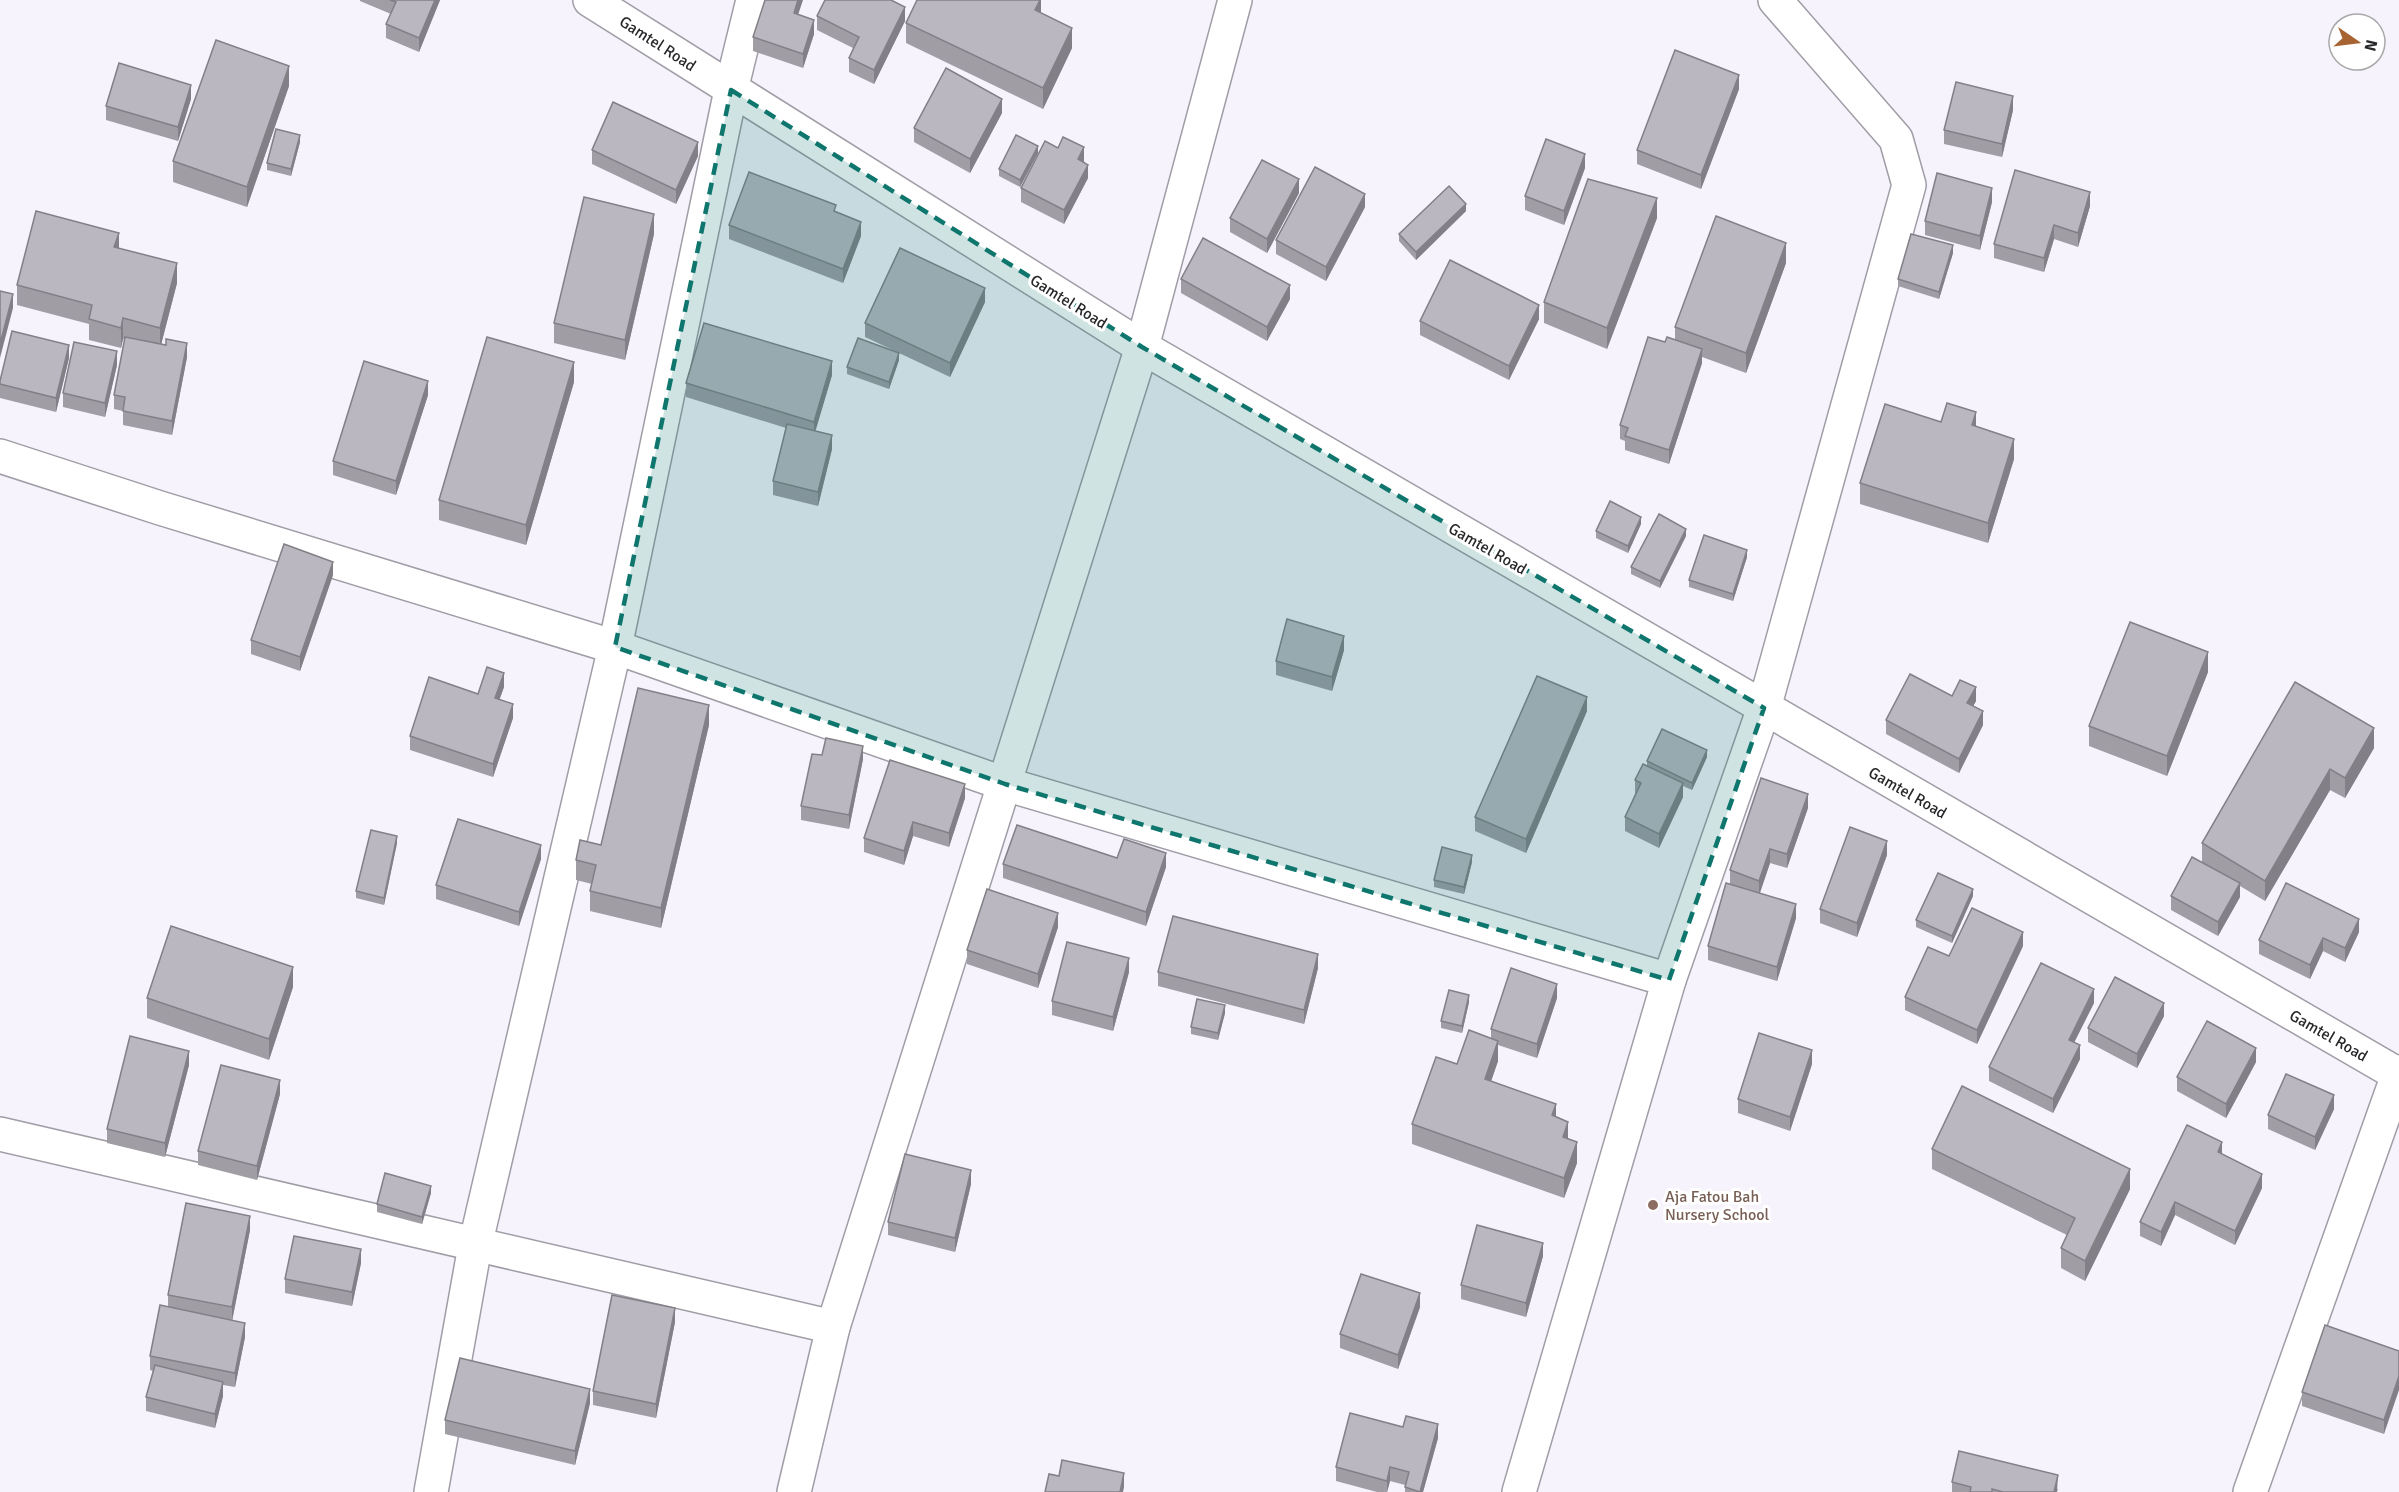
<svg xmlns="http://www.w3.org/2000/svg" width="2399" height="1492" viewBox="0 0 2399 1492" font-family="Signika,sans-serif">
<rect width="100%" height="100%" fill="#f6f3fd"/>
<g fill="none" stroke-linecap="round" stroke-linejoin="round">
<defs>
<g id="street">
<path d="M0,456L160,508L615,647L1005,784L1669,980"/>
<path d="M0,1134L833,1327"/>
<path d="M431,1492L475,1246L615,647L731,90L753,0"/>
<path d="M794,1492L833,1327L1142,347L1235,0"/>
<path d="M1519,1492L1669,980L1764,708L1909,185L1896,139L1775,0"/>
<path d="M2250,1492L2399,1072"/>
</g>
<path id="secondary" d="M590,0L1142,347L2399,1075"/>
</defs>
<use href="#street" stroke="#a09da6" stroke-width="36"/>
<use href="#secondary" stroke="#a09da6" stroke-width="36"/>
<use href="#street" stroke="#fff" stroke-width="33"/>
<use href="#secondary" stroke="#fff" stroke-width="33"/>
</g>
<g fill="#a09da5">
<path d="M360,0H440L419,52L386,38V24L391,14L360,1Z"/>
<path d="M1041,0V13L1072,48L1043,109L906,43V23Z"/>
<path d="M798,15L814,34L803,68L753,51V37Z"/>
<path d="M817,16L905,21L874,84L849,72V58L853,48L817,30Z"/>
<path d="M289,86L247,207L173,182V161Z"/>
<path d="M1739,89L1701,189L1637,164V150Z"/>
<path d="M191,99L178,141L106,120V106Z"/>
<path d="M2013,110L2002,157L1944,144V130Z"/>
<path d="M1002,113L970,173L914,142V128Z"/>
<path d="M300,142L291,176L267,170V163Z"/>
<path d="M592,150L698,156L676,204L592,164Z"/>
<path d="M1038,153L1020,187L999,176V169Z"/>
<path d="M1084,161L1088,178L1064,224L1021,202V188Z"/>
<path d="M1585,168L1564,225L1525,210V196Z"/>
<path d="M1299,193L1267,253L1230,232V218Z"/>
<path d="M1992,202L1980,250L1925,235V221Z"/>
<path d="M2090,206L2078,247L2054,239L2044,272L1994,258V244Z"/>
<path d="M1365,207L1326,281L1276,254V240Z"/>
<path d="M1466,211L1416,260L1399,241V234Z"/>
<path d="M836,212L861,236L843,283L729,239V225Z"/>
<path d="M1657,218L1607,349L1544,323V302Z"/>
<path d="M654,234L625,360L554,343V323Z"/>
<path d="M119,248L177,283L161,344L187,357L172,435L123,425V411L114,409V395L125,339H123L121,348L89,340V324L17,305V285Z"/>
<path d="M1953,253L1939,299L1898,286V279Z"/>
<path d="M1786,263L1746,373L1702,357V363L1669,464L1625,450V441L1620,439V425L1665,342L1675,340V327Z"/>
<path d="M1181,279L1290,299L1267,341L1181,293Z"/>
<path d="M985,302L950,377L865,337V323Z"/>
<path d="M1539,319L1509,380L1420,335V321Z"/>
<path d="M69,358L56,412L0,398V381Z"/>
<path d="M899,360L889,389L847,374V367Z"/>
<path d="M117,365L105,417L63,407V393Z"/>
<path d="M832,375L815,431L832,449L818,506L773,495V481L786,428L686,397V383Z"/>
<path d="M574,382L526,545L439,520V500Z"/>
<path d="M428,395L396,495L333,475V461Z"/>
<path d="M1941,422L1976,427L2014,459L1988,543L1860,504V483Z"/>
<path d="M1641,524L1628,553L1596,538V531Z"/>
<path d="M1686,536L1660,588L1631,574V567Z"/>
<path d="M1747,557L1733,601L1689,587V580Z"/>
<path d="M333,575L300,671L251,654V640Z"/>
<path d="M1344,650L1332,691L1276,675V661Z"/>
<path d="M2208,672L2167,776L2089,746V726Z"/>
<path d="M2295,682L2374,748L2345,798L2330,790L2265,901L2240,886V897L2218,936L2171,910V896L2202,862V843Z"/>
<path d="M504,687L499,700L513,718L493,777L410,750V736L478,694Z"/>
<path d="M1952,696L1976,701L1973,706L1983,725L1959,773L1886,734V720Z"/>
<path d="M1587,711L1526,853L1475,831V817Z"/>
<path d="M709,725L661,928L590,911V891L592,884L576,880V860L601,845Z"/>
<path d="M822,755L863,759L849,829L801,820V806Z"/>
<path d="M1707,757L1692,790L1683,786V797L1659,848L1625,831V817L1635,794V780L1647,767V761Z"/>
<path d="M965,798L949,847L913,836L904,865L864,852V838Z"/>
<path d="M1808,808L1787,868L1770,863L1760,893L1796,918L1777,981L1708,960V946L1730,884V870Z"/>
<path d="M397,843L384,905L356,898V891Z"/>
<path d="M1887,855L1857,937L1820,923V909Z"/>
<path d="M1117,858L1166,867L1146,926L1003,878V864Z"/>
<path d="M541,859L519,926L436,899V885Z"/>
<path d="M1472,862L1464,894L1434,887V880Z"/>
<path d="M1973,896L1952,943L1916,927V920Z"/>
<path d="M1058,927L1038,988L967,964V950Z"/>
<path d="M2359,932L2345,962L2323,951L2310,979L2259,954V940Z"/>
<path d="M2023,946L1977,1044L1905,1010V997L1949,956Z"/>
<path d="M1318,968L1304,1024L1158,986V972Z"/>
<path d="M1129,972L1113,1031L1052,1015V1001Z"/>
<path d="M293,987L269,1060L147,1018V998Z"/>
<path d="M1557,998L1537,1058L1498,1045V1061L1491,1081L1556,1117L1568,1139L1577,1163L1564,1198L1412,1144V1124L1457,1064L1491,1038V1029Z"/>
<path d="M1469,1002L1462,1033L1441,1028V1021Z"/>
<path d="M2094,1003L2074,1042L2080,1059L2053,1113L1989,1081V1067Z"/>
<path d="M1225,1013L1218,1040L1191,1034V1027Z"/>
<path d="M2164,1016L2137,1068L2088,1042V1028Z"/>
<path d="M2256,1062L2226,1118L2177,1091V1077Z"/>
<path d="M1812,1064L1790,1131L1738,1113V1099Z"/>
<path d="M189,1065L165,1157L107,1143V1129Z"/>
<path d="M280,1094L257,1180L198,1165V1151Z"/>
<path d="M2334,1109L2315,1150L2268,1129V1115Z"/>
<path d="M1932,1149L2130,1189L2085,1281L2061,1268V1248L2067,1235L1932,1169Z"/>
<path d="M2222,1155L2262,1188L2235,1245L2175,1215L2161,1246L2140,1236V1222Z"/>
<path d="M971,1184L955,1252L888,1235V1222Z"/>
<path d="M431,1193L422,1224L377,1212V1204Z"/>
<path d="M250,1230L232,1321L245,1337L235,1387L223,1385V1396L215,1428L146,1411V1397L153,1371L150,1370V1356L168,1307V1295Z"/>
<path d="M1543,1256L1526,1317L1461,1299V1285Z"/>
<path d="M361,1263L352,1306L285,1293V1279Z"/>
<path d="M1420,1307L1398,1369L1340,1348V1334Z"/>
<path d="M675,1322L656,1418L593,1405V1391Z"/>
<path d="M2399,1351L2384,1434L2302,1406V1392Z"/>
<path d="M590,1403L575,1465L445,1434V1420Z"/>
<path d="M1403,1427L1438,1438L1423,1492H1405V1485L1390,1481L1387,1492H1377L1336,1481V1467Z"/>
<path d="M1952,1482L2058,1489L2057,1492H1952Z"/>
</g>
<g fill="#828086">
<path d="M435,0H440L419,52V38Z"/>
<path d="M798,0H803L794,27V13Z"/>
<path d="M1040,0H1041V18L1035,10Z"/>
<path d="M905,7V21L874,84V70Z"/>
<path d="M814,20V34L803,68V54Z"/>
<path d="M1072,28V48L1043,109V88Z"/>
<path d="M289,66V86L247,207V187Z"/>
<path d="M1739,75V89L1701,189V175Z"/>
<path d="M191,85V99L178,141V127Z"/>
<path d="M2013,96V110L2002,157V144Z"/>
<path d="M1002,99V113L970,173V159Z"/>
<path d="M300,135V142L291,176V169Z"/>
<path d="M698,142V156L676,204V190Z"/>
<path d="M1038,146V153L1020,187V180Z"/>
<path d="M1084,147V161L1078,173V159Z"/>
<path d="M1585,154V168L1564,225V211Z"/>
<path d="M1088,165V178L1064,224V210Z"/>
<path d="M1299,179V193L1267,253V239Z"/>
<path d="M1992,188V202L1980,250V236Z"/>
<path d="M2090,192V206L2078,247V233Z"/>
<path d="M1365,194V207L1326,281V267Z"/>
<path d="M1657,198V218L1607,349V328Z"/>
<path d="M1466,204V211L1416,260V252Z"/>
<path d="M654,214V234L625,360V340Z"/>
<path d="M861,222V236L843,283V269Z"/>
<path d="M2054,225V239L2044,272V258Z"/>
<path d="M119,233V253L114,247Z"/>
<path d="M1786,243V263L1746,373V353Z"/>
<path d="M1953,245V253L1939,299V292Z"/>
<path d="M177,263V283L160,349V328Z"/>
<path d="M1290,285V299L1267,341V327Z"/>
<path d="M985,288V302L950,377V363Z"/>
<path d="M13,294V308L0,358V344Z"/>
<path d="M1539,305V319L1509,380V366Z"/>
<path d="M123,318V339L121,348V328Z"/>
<path d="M187,343V357L172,435V421Z"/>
<path d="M69,345V358L56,412V398Z"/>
<path d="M1702,349V363L1669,464V450Z"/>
<path d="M117,351V365L105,417V403Z"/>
<path d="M899,353V360L889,389V382Z"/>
<path d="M832,361V375L814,436V422Z"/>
<path d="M574,362V382L526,545V525Z"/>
<path d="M428,381V395L396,495V481Z"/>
<path d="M1976,412V432L1972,425Z"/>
<path d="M832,435V449L818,506V492Z"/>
<path d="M2014,439V459L1988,543V523Z"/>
<path d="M1641,517V524L1628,553V546Z"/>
<path d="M1686,529V536L1660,588V581Z"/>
<path d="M1747,550V557L1733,601V594Z"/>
<path d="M333,562V575L300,671V657Z"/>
<path d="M1344,636V650L1332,691V677Z"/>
<path d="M2208,652V672L2167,776V756Z"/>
<path d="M504,673V687L495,712V698Z"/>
<path d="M1976,687V701L1967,717V703Z"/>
<path d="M1587,697V711L1526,853V839Z"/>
<path d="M513,704V718L493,777V764Z"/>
<path d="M709,705V725L661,928V908Z"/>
<path d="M1983,711V725L1959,773V759Z"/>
<path d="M2374,728V748L2345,798V778Z"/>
<path d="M863,746V759L849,829V815Z"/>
<path d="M1707,750V757L1692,790V783Z"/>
<path d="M2330,769V790L2265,901V881Z"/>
<path d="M1683,783V797L1659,848V834Z"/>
<path d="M965,784V798L949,847V833Z"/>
<path d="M1808,794V808L1787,868V854Z"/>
<path d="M913,822V836L904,865V851Z"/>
<path d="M397,836V843L384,905V898Z"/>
<path d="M1887,841V855L1857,937V923Z"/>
<path d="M541,845V859L519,926V912Z"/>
<path d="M1770,849V863L1759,895V881Z"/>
<path d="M1166,853V867L1146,926V912Z"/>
<path d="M1472,855V862L1464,894V887Z"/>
<path d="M2240,883V897L2218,936V922Z"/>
<path d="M1973,889V896L1952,943V936Z"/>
<path d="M1796,904V918L1777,981V967Z"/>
<path d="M1058,913V927L1038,988V974Z"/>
<path d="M2359,919V932L2345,962V948Z"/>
<path d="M2023,932V946L1977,1044V1030Z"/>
<path d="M2323,938V951L2310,979V965Z"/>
<path d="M1318,954V968L1304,1024V1010Z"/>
<path d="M1129,958V972L1113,1031V1017Z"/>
<path d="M293,967V987L269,1060V1039Z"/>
<path d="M1557,984V998L1537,1058V1044Z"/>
<path d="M2094,989V1003L2069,1053V1040Z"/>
<path d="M1469,995V1002L1462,1033V1026Z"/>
<path d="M2164,1003V1016L2137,1068V1054Z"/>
<path d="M1225,1005V1013L1218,1040V1033Z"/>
<path d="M1498,1041V1061L1485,1099V1079Z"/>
<path d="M2080,1045V1059L2053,1113V1099Z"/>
<path d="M2256,1048V1062L2226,1118V1104Z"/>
<path d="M1812,1050V1064L1790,1131V1117Z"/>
<path d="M189,1051V1065L165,1157V1143Z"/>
<path d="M280,1080V1094L257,1180V1166Z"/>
<path d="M2334,1095V1109L2315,1150V1137Z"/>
<path d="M1556,1104V1124L1552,1115Z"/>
<path d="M1568,1122V1142L1563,1137Z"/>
<path d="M1577,1142V1163L1564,1198V1178Z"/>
<path d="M2222,1142V1156L2218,1152Z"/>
<path d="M2130,1169V1189L2085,1281V1261Z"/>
<path d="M971,1170V1184L955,1252V1238Z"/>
<path d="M2262,1174V1188L2235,1245V1231Z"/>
<path d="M431,1186V1193L422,1224V1217Z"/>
<path d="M2175,1202V1215L2161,1246V1232Z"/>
<path d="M250,1216V1230L232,1321V1307Z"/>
<path d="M1543,1243V1256L1526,1317V1303Z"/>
<path d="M361,1249V1263L352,1306V1292Z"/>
<path d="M1420,1293V1307L1398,1369V1355Z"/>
<path d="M675,1308V1322L656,1418V1404Z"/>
<path d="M245,1323V1337L235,1387V1373Z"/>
<path d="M2399,1376V1390L2384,1434V1420Z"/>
<path d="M223,1382V1396L215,1428V1414Z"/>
<path d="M590,1389V1403L575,1465V1451Z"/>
<path d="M1438,1424V1438L1423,1492H1420Z"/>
<path d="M1390,1467V1481L1387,1492V1481Z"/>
<path d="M1124,1473V1487L1123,1492H1120Z"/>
<path d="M2058,1475L2057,1492H2054Z"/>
</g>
<g fill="#bab7c0" stroke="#828086" stroke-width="1.5">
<path d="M390,0H435L419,38L386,24L396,2Z"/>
<path d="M765,0H798L794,13L814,20L803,54L753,37Z"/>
<path d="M825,0H891L905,7L874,70L849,58L859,37L817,16Z"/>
<path d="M917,0H1040L1035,10L1072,28L1043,88L906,23Z"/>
<path d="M216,40L289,66L247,187L173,161Z"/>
<path d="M1675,50L1739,75L1701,175L1637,150Z"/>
<path d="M119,63L191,85L178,127L106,106Z"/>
<path d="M946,68L1002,99L970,159L914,128Z"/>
<path d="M1956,82L2013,96L2002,144L1944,130Z"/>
<path d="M613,102L698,142L676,190L592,150Z"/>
<path d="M276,129L300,135L291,169L267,163Z"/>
<path d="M1016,135L1038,146L1020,180L999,169Z"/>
<path d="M1063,137L1084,147L1078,159L1088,165L1064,210L1021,188L1045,141L1058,148Z"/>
<path d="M1546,139L1585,154L1564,211L1525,196Z"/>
<path d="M1262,160L1299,179L1267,239L1230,218Z"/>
<path d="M1315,167L1365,194L1326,267L1276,240Z"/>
<path d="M2015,170L2090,192L2078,233L2054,225L2044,258L1994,244Z"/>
<path d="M749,172L836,205L834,211L861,222L843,269L729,225Z"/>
<path d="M1937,173L1992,188L1980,236L1925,221Z"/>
<path d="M1588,179L1657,198L1607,328L1544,302Z"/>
<path d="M1449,186L1466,204L1416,252L1399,234Z"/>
<path d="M584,197L654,214L625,340L554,323Z"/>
<path d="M36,211L119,233L114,247L177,263L160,328L123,318L121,328L89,319L92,305L17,285Z"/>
<path d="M1716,216L1786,243L1746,353L1675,327Z"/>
<path d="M1911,234L1953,245L1939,292L1898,279Z"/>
<path d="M1203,238L1290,285L1267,327L1181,279Z"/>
<path d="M900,248L985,288L950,363L865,323Z"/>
<path d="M1450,260L1539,305L1509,366L1420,321Z"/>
<path d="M0,291L13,294L0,344Z"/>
<path d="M704,323L832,361L814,422L686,383Z"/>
<path d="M12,331L69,345L56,398L0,384V381Z"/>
<path d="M125,337L166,345V339L187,343L172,421L123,411L125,397L114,395Z"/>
<path d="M487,337L574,362L526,525L439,500Z"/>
<path d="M1648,337L1665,342L1667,337L1702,349L1669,450L1625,436L1628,428L1620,425Z"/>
<path d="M858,338L899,353L889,382L847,367Z"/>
<path d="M74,342L117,351L105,403L63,393Z"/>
<path d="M364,361L428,381L396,481L333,461Z"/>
<path d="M1947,403L1976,412L1972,425L2014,439L1988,523L1860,483L1885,404L1941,422Z"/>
<path d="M787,424L832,435L818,492L773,481Z"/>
<path d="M1610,501L1641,517L1628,546L1596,531Z"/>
<path d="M1659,514L1686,529L1660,581L1631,567Z"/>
<path d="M1704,535L1747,550L1733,594L1689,580Z"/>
<path d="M284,544L333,562L300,657L251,640Z"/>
<path d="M1287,619L1344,636L1332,677L1276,661Z"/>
<path d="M2130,622L2208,652L2167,756L2089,726Z"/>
<path d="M487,667L504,673L495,698L513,704L493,764L410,736L429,677L478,694Z"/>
<path d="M1910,674L1952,696L1960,680L1976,687L1967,703L1983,711L1959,759L1886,720Z"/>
<path d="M1537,676L1587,697L1526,839L1475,817Z"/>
<path d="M2295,682L2374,728L2345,778L2330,769L2265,881L2202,843Z"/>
<path d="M638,688L709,705L661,908L590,891L596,865L576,860L580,840L601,845Z"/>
<path d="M1662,729L1707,750L1692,783L1647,761Z"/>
<path d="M826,738L863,746L849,815L801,806L812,754L822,755Z"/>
<path d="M890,760L965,784L949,833L913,822L904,851L864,838Z"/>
<path d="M1643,764L1683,783L1659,834L1625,817L1641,783L1635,780Z"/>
<path d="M1761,778L1808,794L1787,854L1770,849L1759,881L1730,870Z"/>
<path d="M458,819L541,845L519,912L436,885Z"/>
<path d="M1017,825L1117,858L1124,839L1166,853L1146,912L1003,864Z"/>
<path d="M1850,827L1887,841L1857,923L1820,909Z"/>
<path d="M371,830L397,836L384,898L356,891Z"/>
<path d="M1442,847L1472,855L1464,887L1434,880Z"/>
<path d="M2192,857L2240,883L2218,922L2171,896Z"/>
<path d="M1938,873L1973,889L1952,936L1916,920Z"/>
<path d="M1726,883L1796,904L1777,967L1708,946Z"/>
<path d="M2286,883L2359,919L2345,948L2323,938L2310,965L2259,940Z"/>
<path d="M987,889L1058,913L1038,974L967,950Z"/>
<path d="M1972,908L2023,932L1977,1030L1905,997L1928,947L1949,956Z"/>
<path d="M1173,916L1318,954L1304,1010L1158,972Z"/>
<path d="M171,926L293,967L269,1039L147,998Z"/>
<path d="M1067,942L1129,958L1113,1017L1052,1001Z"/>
<path d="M2041,963L2094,989L2069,1040L2080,1045L2053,1099L1989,1067Z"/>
<path d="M1511,968L1557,984L1537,1044L1491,1029Z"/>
<path d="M2115,977L2164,1003L2137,1054L2088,1028Z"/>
<path d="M1449,990L1469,995L1462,1026L1441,1021Z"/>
<path d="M1197,999L1225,1005L1218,1033L1191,1027Z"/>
<path d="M2207,1021L2256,1048L2226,1104L2177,1077Z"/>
<path d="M1469,1030L1498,1041L1485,1079L1556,1104L1552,1115L1568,1122L1563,1137L1577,1142L1564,1178L1412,1124L1436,1057L1457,1064Z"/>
<path d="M1759,1033L1812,1050L1790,1117L1738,1099Z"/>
<path d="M130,1036L189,1051L165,1143L107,1129Z"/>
<path d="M221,1065L280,1080L257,1166L198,1151Z"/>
<path d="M2286,1074L2334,1095L2315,1137L2268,1115Z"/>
<path d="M1962,1086L2130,1169L2085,1261L2061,1248L2075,1218L1932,1149Z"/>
<path d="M2187,1125L2222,1142L2218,1152L2262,1174L2235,1231L2175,1202L2161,1232L2140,1222Z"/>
<path d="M905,1154L971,1170L955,1238L888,1222Z"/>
<path d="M385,1173L431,1186L422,1217L377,1204Z"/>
<path d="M186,1203L250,1216L232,1307L168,1295Z"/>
<path d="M1477,1225L1543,1243L1526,1303L1461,1285Z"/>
<path d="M294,1236L361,1249L352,1292L285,1279Z"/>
<path d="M1361,1274L1420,1293L1398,1355L1340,1334Z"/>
<path d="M612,1295L675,1308L656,1404L593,1391Z"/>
<path d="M160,1305L245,1323L235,1373L150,1356Z"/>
<path d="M2325,1325L2399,1351V1376L2384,1420L2302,1392Z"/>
<path d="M460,1358L590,1389L575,1451L445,1420Z"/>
<path d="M155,1365L223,1382L215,1414L146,1397Z"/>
<path d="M1350,1413L1403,1427L1406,1416L1438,1424L1420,1492L1405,1487L1409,1472L1390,1467L1387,1481L1336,1467Z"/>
<path d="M1959,1451L2058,1475L2054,1492H2003L1992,1489V1492H1970L1971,1487L1952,1482Z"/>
<path d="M1062,1460L1124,1473L1120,1492H1045L1049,1474L1059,1476Z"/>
</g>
<path fill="#0f766e" fill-opacity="0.2" stroke="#0f766e" stroke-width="4.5" stroke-dasharray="12 8" stroke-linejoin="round" d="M731,90L1142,347L1764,708L1669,980L1005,784L615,647Z"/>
<circle fill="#8d6e63" stroke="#fff" stroke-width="2" cx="1653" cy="1205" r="6"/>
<g text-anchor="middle" stroke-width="6" stroke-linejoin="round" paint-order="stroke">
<g font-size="16" fill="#28272a" stroke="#fff">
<text transform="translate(658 43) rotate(33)" y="6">Gamtel Road</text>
<text transform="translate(1069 301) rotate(32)" y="6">Gamtel Road</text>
<text transform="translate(1488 548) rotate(30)" y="6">Gamtel Road</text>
<text transform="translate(1908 792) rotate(30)" y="6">Gamtel Road</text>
<text transform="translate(2329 1035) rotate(30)" y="6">Gamtel Road</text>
</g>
<g font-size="16" fill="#785e54" stroke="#fff" text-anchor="start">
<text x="1665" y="1202">Aja Fatou Bah<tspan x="1665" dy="18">Nursery School</tspan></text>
</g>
</g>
<g transform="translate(2357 42) rotate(104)"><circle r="28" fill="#ffffff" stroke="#a9a9aa" stroke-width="1.5"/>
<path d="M0-4.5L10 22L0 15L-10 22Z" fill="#a76432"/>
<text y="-9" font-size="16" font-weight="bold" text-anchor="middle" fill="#28272a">N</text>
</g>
</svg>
